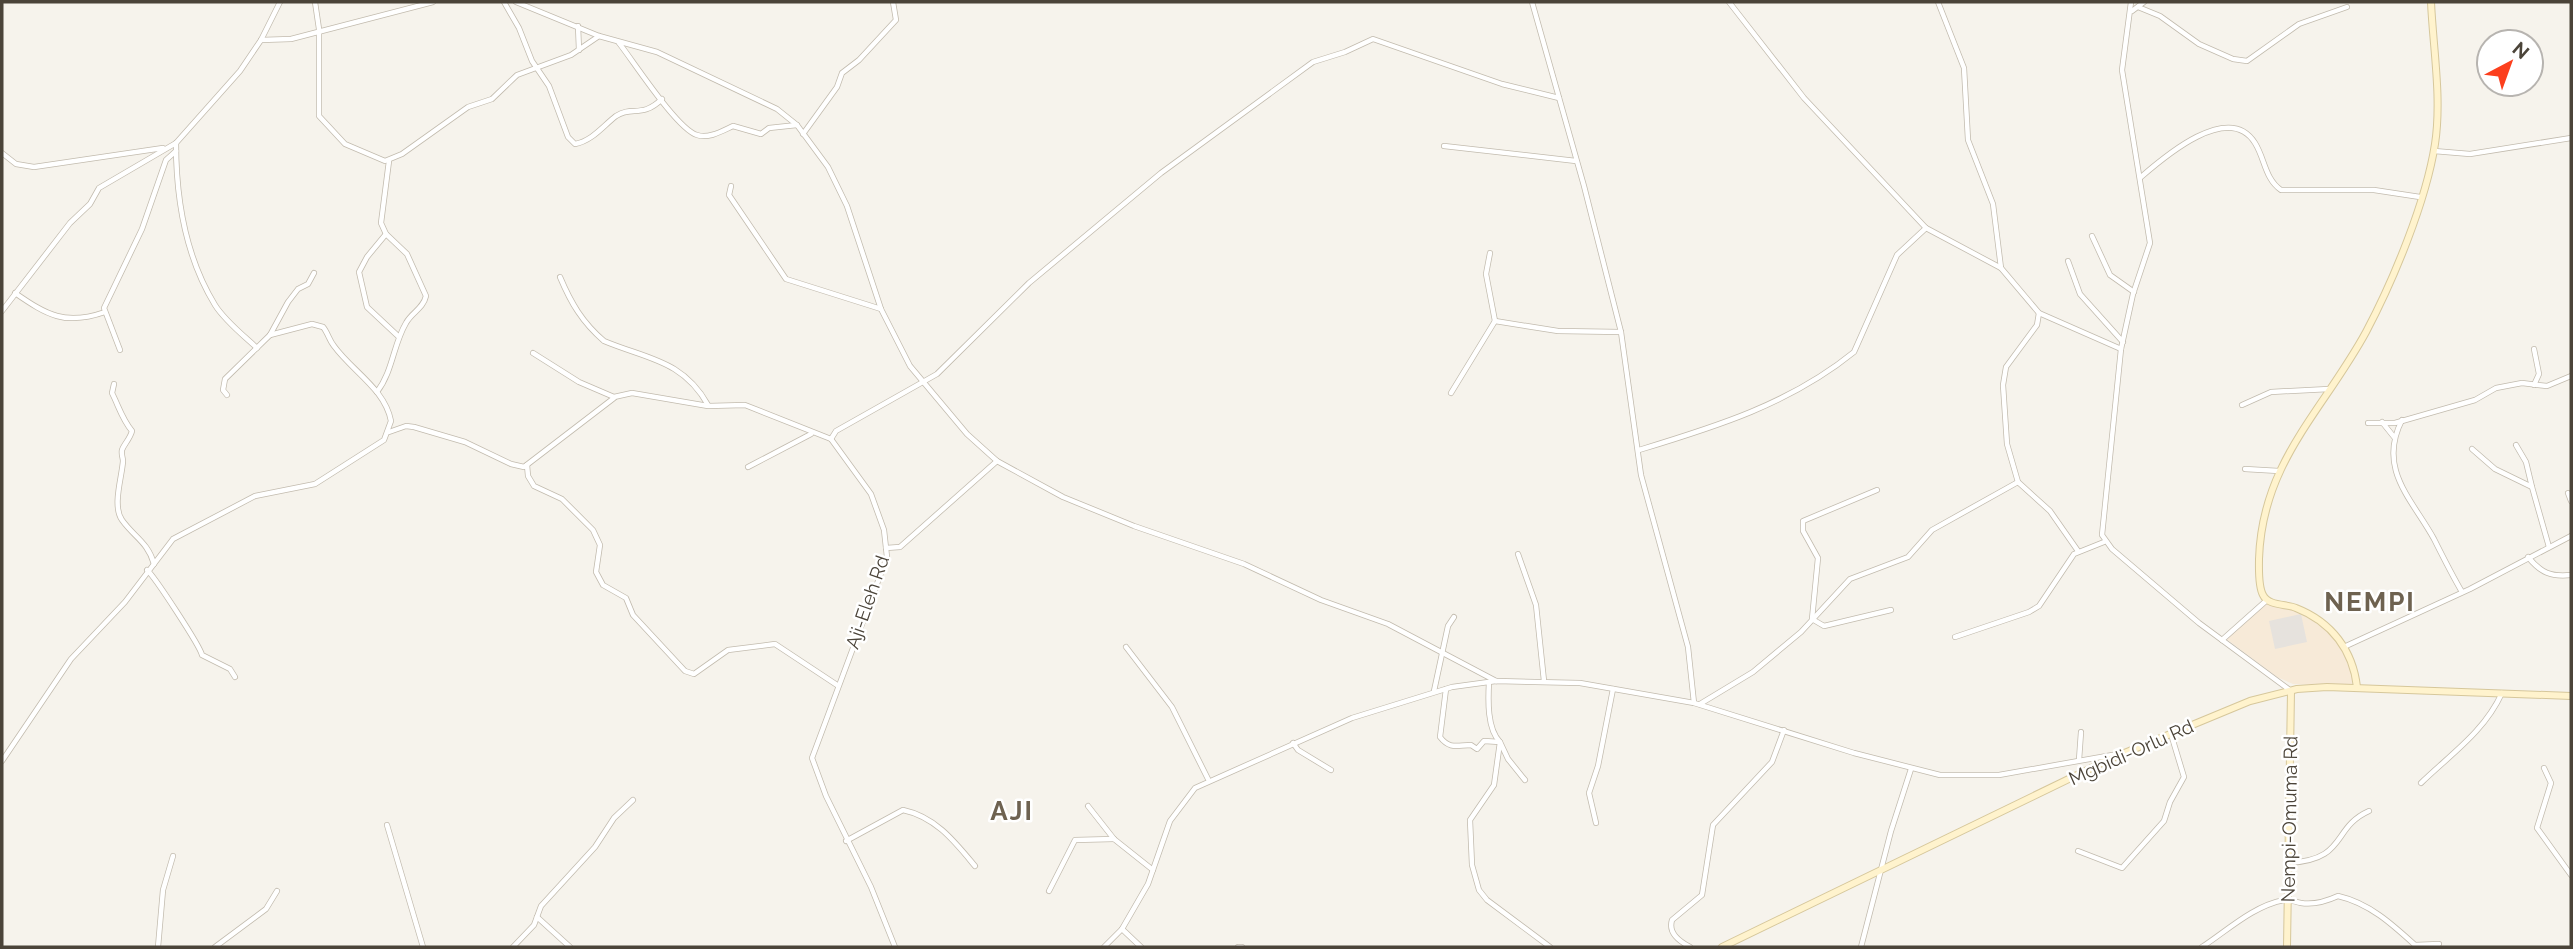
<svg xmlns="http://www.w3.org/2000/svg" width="2573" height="949" viewBox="0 0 2573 949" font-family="Raleway,sans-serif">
<rect width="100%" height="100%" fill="#f6f3ec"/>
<path fill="#f7ead8" d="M2267,600L2299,610L2346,646L2357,687L2293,684L2277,677L2225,638Z"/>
<path fill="#e6e2dd" d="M2301,614L2307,642L2275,649L2269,621Z"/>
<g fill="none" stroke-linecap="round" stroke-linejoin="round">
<defs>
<g id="street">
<path d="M315,2L319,29V116L345,144L385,161L402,154L468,107L492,99L517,75L571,55L599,36"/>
<path d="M504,2L519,28L532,61L549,86L568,137L575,144C592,141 603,126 616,116C633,105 641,119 662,99"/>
<path d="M516,2L599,36L657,52L777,109L797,125L828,167L847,206L881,309L910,366L967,434L997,461L1063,497L1134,526L1244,564L1321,600L1388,624L1496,681"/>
<path d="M1532,2L1584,186L1621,332L1641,475L1688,647L1694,703"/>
<path d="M1729,2L1804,98L1926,228L2001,268L2039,313L2121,349"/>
<path d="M1938,2L1964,68L1968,140L1993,204L2001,268"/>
<path d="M2131,2L2122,70L2150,243L2133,294L2121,349L2102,535L2112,549L2199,623L2291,691"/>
<path d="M2138,7L2160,16L2199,44L2233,59L2247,61L2299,24L2347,7"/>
<path d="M2132,11L2144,2"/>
<path d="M578,26L579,50"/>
<path d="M261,40L291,39L433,2"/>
<path d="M619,43C634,62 677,129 697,135C709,139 722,131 733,126L761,134L769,128L797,125"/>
<path d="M803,134L837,87L842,73L859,60L896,20L893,2"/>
<path d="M176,143C176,200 185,256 215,305C225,321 243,335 257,348"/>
<path d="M1444,146L1576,161"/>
<path d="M2434,151L2470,154L2571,138"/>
<path d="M2,153L16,164L34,167L163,148"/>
<path d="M2141,177C2164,157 2229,101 2255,143C2265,159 2265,179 2281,190H2374L2420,197"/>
<path d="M731,186L729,195L786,279L881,309"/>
<path d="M386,234L367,257L359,272L367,307L399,337"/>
<path d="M2092,236L2110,275L2134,292"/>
<path d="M1490,253L1486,274L1495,321"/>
<path d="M2068,261L2080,294L2123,342"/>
<path d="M560,277C571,303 582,322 604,341C647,359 683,360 708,405"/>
<path d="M15,293C47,315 65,326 105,312"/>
<path d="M2,311L70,223L90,204L99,188L176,143L240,71L261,40L280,2"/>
<path d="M2039,313L2037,325L2006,367L2003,385L2007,444L2018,482L2050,511L2078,551"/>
<path d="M120,350L104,308L142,229L166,160L176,151"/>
<path d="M533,353L579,382L614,397L632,393L708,406L745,405L831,439L871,494L884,530L887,557L812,758L826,796L871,887L895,947"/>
<path d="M114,384L112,393C119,407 122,419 132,431C130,439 124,444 122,450C121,454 123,458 123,461C122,477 112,506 122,520C134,537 148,542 154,564"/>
<path d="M2534,385L2539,374L2534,349"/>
<path d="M377,392C393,371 393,345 406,323C412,312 423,309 426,296L407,254L386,234L381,223L389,161"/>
<path d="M1451,393L1495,321L1558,331L1621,332"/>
<path d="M227,395L223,390L225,379L270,335L288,302L298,289L308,284L314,273"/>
<path d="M2242,405L2271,392L2329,389"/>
<path d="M2402,420C2377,469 2412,499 2434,539C2443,557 2452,575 2462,592"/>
<path d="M2382,422L2394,437"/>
<path d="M2368,423H2395L2475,400L2496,388L2522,383L2547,386L2571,376"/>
<path d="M389,432L406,426L414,427L465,442L511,464L524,467L614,398"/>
<path d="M831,439L836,431L937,374L1029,283L1161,173L1313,62L1345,52L1373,39L1502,84L1559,98"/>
<path d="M2516,445L2526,462L2532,487"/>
<path d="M2472,449L2495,469L2532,487L2549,547"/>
<path d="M1639,450C1715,427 1790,404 1854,352L1897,255L1926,228"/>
<path d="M527,465L528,476L534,486L562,499L593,530L600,545L596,572L603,585L626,598L633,615L685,671L694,674L728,650L775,644L837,685"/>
<path d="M748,467L811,434"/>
<path d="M2245,469L2279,471"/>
<path d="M1877,490L1803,521V531L1818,558L1812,619L1824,626L1891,610"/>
<path d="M2568,493L2571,501"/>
<path d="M886,548L900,547L997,461"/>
<path d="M1518,554L1536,605L1544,681"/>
<path d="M2528,557C2541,573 2551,577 2571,575"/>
<path d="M147,570C155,577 200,646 202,655L230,669L235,677"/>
<path d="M1955,637L2029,612L2039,606L2074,554L2104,542"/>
<path d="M2222,640L2267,600"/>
<path d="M2346,646L2470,589L2571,536"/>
<path d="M1126,647L1172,707L1208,779"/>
<path d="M1489,682C1488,700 1487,729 1500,742L1494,785L1470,820L1472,865L1479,890L1487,900L1550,947"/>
<path d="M1446,689L1440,737C1450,750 1458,745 1471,745L1477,749L1484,741L1500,742L1508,759L1525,780"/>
<path d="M1434,691L1448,626L1454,617"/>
<path d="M1700,704L1753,672L1801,632L1850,579L1908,557L1932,530L2018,482"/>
<path d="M1293,743L1298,750L1331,770"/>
<path d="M2079,760L2081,732"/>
<path d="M2,761L71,659L125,602L173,539L255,496L315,484L384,440L391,421C385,389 352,371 334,346C329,340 328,333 323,327L312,324L270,335"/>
<path d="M2544,768L2551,783L2537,828L2571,875"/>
<path d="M2421,783C2451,754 2484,732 2502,693"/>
<path d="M1088,806L1114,839L1153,870"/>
<path d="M1596,823L1589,793L1598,766L1613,689"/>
<path d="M387,825L423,947"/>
<path d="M846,841L903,810C936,817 955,842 975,866"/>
<path d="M2078,851L2122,868L2164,821L2170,802L2184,777L2171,734"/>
<path d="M2288,863C2348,860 2331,828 2369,811"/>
<path d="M1049,891L1075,840L1114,839"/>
<path d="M537,917L570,947"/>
<path d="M1122,929L1141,947"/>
<path d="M158,947L163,890L173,856"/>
<path d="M215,947L266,909L277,891"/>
<path d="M513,947L534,925L541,906L595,847L614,818L633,800"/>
<path d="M1104,947L1122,929L1148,884L1170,821L1195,788L1352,718L1452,687L1496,681L1580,683L1694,703L1854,753L1940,775H1999L2118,754"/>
<path d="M1238,947H1242"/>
<path d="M1690,947C1679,941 1668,933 1672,920L1702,895L1713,825L1772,762L1784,730"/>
<path d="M1861,947L1891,831L1911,769"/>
<path d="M2202,947C2228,930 2253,906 2284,900C2290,899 2295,902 2301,903C2313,905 2327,901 2338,896C2369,903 2392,924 2415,945L2439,944"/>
</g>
<g id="secondary">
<path d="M2357,687C2353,651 2332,622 2296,608C2287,604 2268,606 2263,595C2258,586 2259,568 2259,559C2262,462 2323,411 2366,332C2393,281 2426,202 2435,144C2442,98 2433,48 2431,2"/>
<path d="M1722,947L2110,759L2250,701L2297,689L2327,687L2571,696"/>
<path d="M2287,947L2291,691"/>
</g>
</defs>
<use href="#street" stroke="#c2bbae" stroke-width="6"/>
<use href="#secondary" stroke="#d6c79b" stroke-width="8"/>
<use href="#street" stroke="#fff" stroke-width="4.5"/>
<use href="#secondary" stroke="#fff3cd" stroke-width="6"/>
</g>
<g text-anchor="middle" stroke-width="5" stroke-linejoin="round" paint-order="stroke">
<g font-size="19" fill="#4b4439" stroke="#fff">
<text transform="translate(867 602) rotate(-71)" y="7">Aji-Eleh Rd</text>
<text transform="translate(2131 752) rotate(-24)" y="7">Mgbidi-Orlu Rd</text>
<text transform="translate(2289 819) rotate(-89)" y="7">Nempi-Omuma Rd</text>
</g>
<g font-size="26" font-weight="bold" letter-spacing="2" fill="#6e6250" stroke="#fff">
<text x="2370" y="611">NEMPI</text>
<text x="1012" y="820">AJI</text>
</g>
</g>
<rect width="2573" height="949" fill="none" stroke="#4b4439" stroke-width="7"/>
<g transform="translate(2510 63) rotate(41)"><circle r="33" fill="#ffffff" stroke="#b7b4b0" stroke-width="2"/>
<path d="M0-5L12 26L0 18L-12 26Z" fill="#fc3f1d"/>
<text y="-10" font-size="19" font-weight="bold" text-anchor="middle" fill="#4b4439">N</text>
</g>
</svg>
